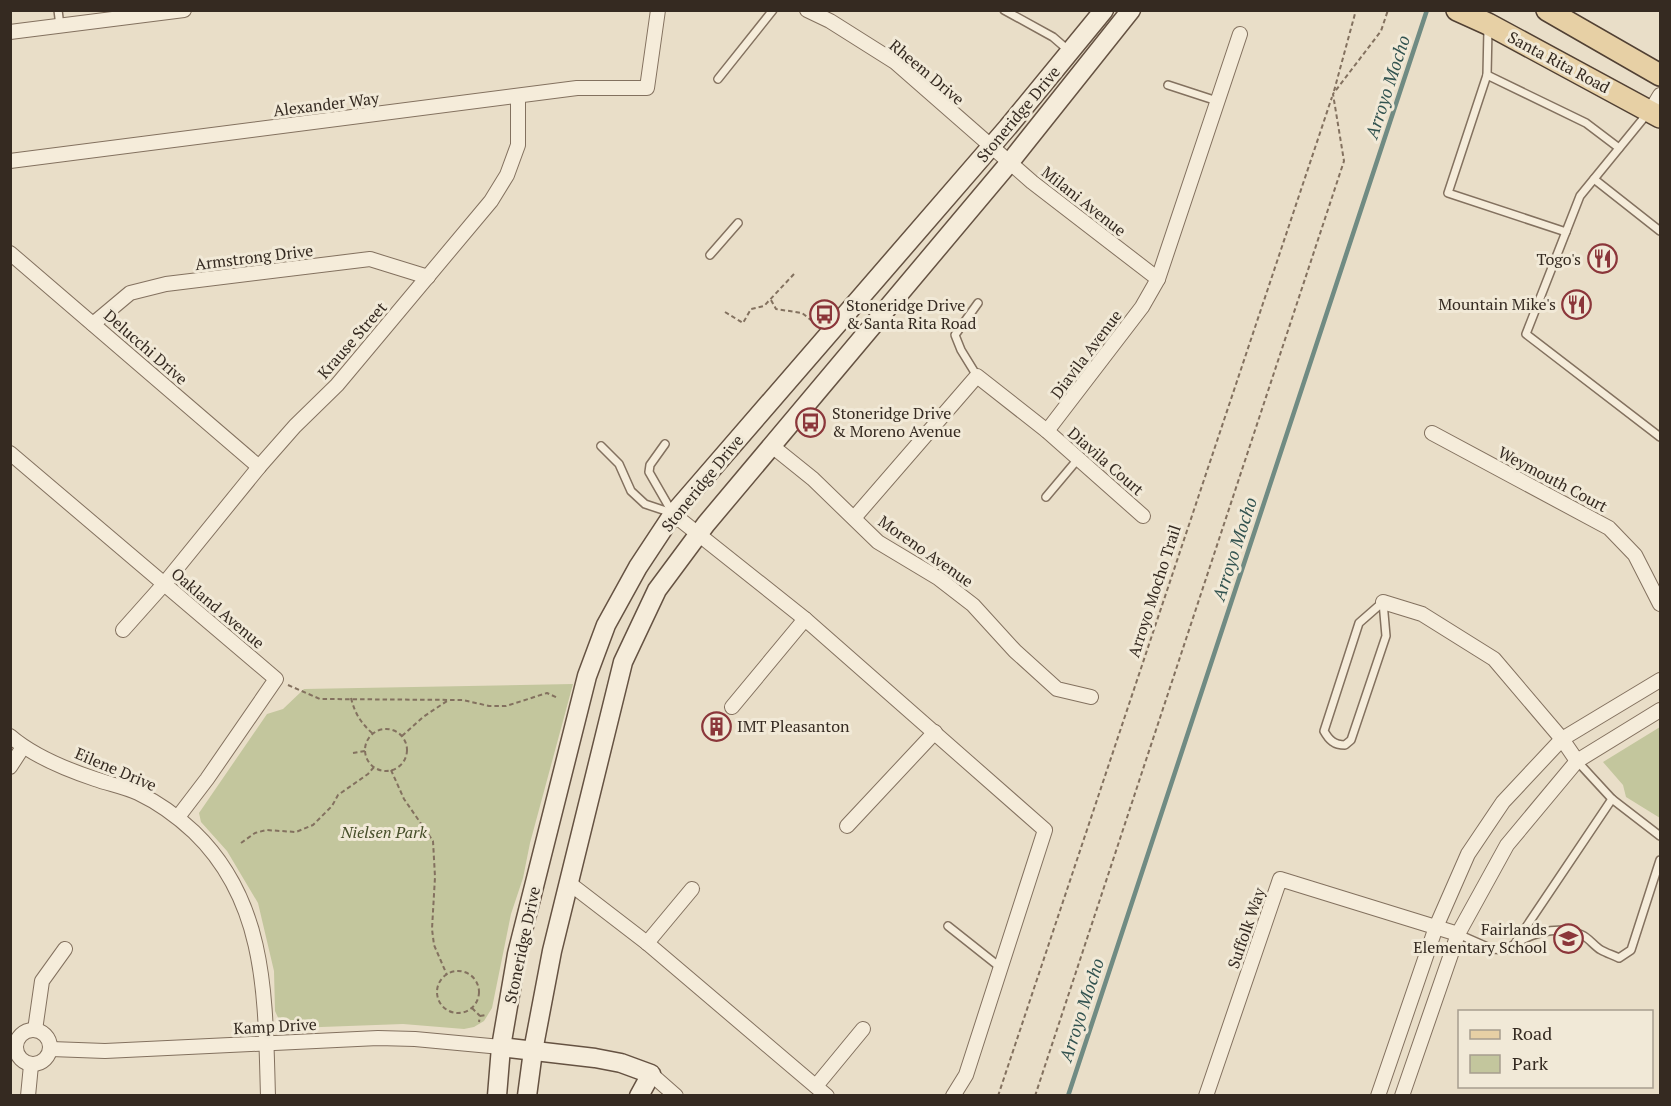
<svg xmlns="http://www.w3.org/2000/svg" width="1671" height="1106" viewBox="0 0 1671 1106" font-family="'PT Serif',serif">
<rect width="100%" height="100%" fill="#e9dec8"/>
<g fill="#c3c69d">
<path d="M573,684L530,843L523,878L511,914L492,1008L484,1021L474,1027L464,1029L403,1024L294,1028L281,1024L275,1011L274,971L258,903L227,851L201,822L199,813L267,714L283,709L304,689Z"/>
<path d="M1660,727V818L1626,797L1623,785L1603,762Z"/>
</g>
<g fill="none" stroke-linecap="round" stroke-linejoin="round">
<path stroke="#708b83" stroke-width="4.5" d="M1068,1096L1427,10"/>
<defs>
<g id="lane">
<path d="M58,10L60,26"/>
<path d="M1004,10L1053,37L1068,50"/>
<path d="M1488,29L1487,75L1448,193L1566,232"/>
<path d="M1487,75L1586,123L1619,148"/>
<path d="M718,79L773,10"/>
<path d="M1168,85L1217,101"/>
<path d="M1647,114L1580,196L1526,334L1660,437"/>
<path d="M1594,179L1660,231"/>
<path d="M710,255L738,223"/>
<path d="M977,376L961,350L955,335L978,303"/>
<path d="M665,444L650,465L649,472L672,512"/>
<path d="M601,446L619,464L631,491L645,504L672,513"/>
<path d="M1046,497L1078,459"/>
<path d="M1383,602L1386,636L1351,740L1345,745C1334,745 1329,740 1324,731L1359,623Z"/>
<path d="M1577,761L1612,799L1660,836"/>
<path d="M948,926L1001,968"/>
<path d="M1458,934L1492,949L1506,950C1527,934 1556,924 1582,935C1589,938 1594,946 1601,950C1606,953 1613,955 1619,958L1631,950L1660,860"/>
<path d="M1516,942L1612,799"/>
</g>
<g id="street">
<path d="M807,10L830,21L895,62L1032,182L1158,279"/>
<path d="M10,32L184,10"/>
<path d="M1651,110L1660,95"/>
<path d="M10,161L577,88H647L658,10"/>
<path d="M10,253L259,467"/>
<path d="M93,324L130,293L166,284L370,259L428,277"/>
<path d="M1047,431L1142,307L1158,279L1240,34"/>
<path d="M1432,433L1609,528L1635,555L1660,604"/>
<path d="M772,446L813,479L878,542L938,578L973,605L1015,651L1057,689L1091,697"/>
<path d="M10,453L276,679L207,779L178,817"/>
<path d="M673,514L805,619L1045,830L966,1075L953,1096"/>
<path d="M854,518L977,376L1047,431L1143,516"/>
<path d="M1383,602L1422,614L1494,659L1562,739L1577,761"/>
<path d="M123,630L164,584L259,467L295,426L337,385L491,201L507,175L518,145V96"/>
<path d="M732,707L805,619"/>
<path d="M10,736C32,755 68,770 95,779C109,784 125,787 138,793C159,803 178,817 194,832C268,903 265,1000 268,1096"/>
<path d="M10,767L23,747"/>
<path d="M847,826L935,732"/>
<path d="M569,883L647,943L827,1096"/>
<path d="M647,943L692,889"/>
<circle cx="33" cy="1047" r="17"/>
<path d="M35,1030L42,981L65,949"/>
<path d="M51,1049L105,1051L378,1038L415,1039L501,1047"/>
<path d="M651,1074L676,1096"/>
<path d="M816,1086L863,1029"/>
<path d="M28,1096L31,1065"/>
<path d="M1206,1096L1280,879L1458,934"/>
<path d="M1378,1096L1436,927L1468,854L1503,802L1562,739L1660,680"/>
<path d="M1402,1096L1458,934L1507,845L1577,761L1660,710"/>
</g>
<g id="secondary">
<path d="M501,1047L595,1058L621,1063L651,1074L639,1096"/>
<path d="M497,1096L501,1047L517,954L587,676L606,625L638,567L673,514L1008,127L1104,10"/>
<path d="M527,1096L533,1051L552,951L623,662L657,590L706,524L1010,162L1131,10"/>
</g>
<g id="primary">
<path d="M1457,10L1488,24L1660,117"/>
<path d="M1547,10L1660,75"/>
</g>
</defs>
<use href="#lane" stroke="#83715f" stroke-width="10"/>
<use href="#street" stroke="#83715f" stroke-width="16"/>
<use href="#secondary" stroke="#655242" stroke-width="21"/>
<use href="#primary" stroke="#514033" stroke-width="24"/>
<g stroke="#83715f" stroke-width="2" stroke-dasharray="4.5 3" stroke-linecap="butt">
<path d="M1334,91L1356,10"/>
<path d="M771,300L776,309L802,313L816,324"/>
<path d="M725,312L743,323L751,309L764,306L794,274"/>
<path d="M288,685L320,699L463,700L489,706H506L547,693L558,698"/>
<path d="M351,698C355,714 361,723 373,734"/>
<circle cx="386" cy="750" r="21"/>
<path d="M402,736L423,717L447,701"/>
<path d="M353,753L365,751"/>
<path d="M391,770L404,799L433,841L435,877L432,929L434,945L447,975"/>
<path d="M241,843L255,833L266,830L296,832L313,825L332,806L338,795L368,774L374,767"/>
<circle cx="458" cy="992" r="21"/>
<path d="M472,1008L480,1016L479,1022"/>
<path d="M480,1016L486,1015"/>
<path d="M998,1096L1332,97"/>
<path d="M1035,1096L1344,161L1333,94L1381,31L1388,10"/>
</g>
<use href="#lane" stroke="#f5ecda" stroke-width="7"/>
<use href="#street" stroke="#f5ecda" stroke-width="14"/>
<use href="#secondary" stroke="#f5ecda" stroke-width="18"/>
<use href="#primary" stroke="#e7d0a5" stroke-width="21"/>
</g>
<defs>
<symbol id="restaurant-ring" viewBox="-11 -11 22 22"><circle r="9.5" fill="#f1e9d7" stroke="#8b363a" stroke-width="1.5"/><path d="M-5-6h1v4h1v-4h1v4h1v-4h1v5L-1.5 .5V6h-2V.5L-5-1ZM5-6V6H3V1.5H1.5Q1.5-4 5-6Z" fill="#8b363a"/></symbol>
<symbol id="bus-ring" viewBox="-11 -11 22 22"><circle r="9.5" fill="#f1e9d7" stroke="#8b363a" stroke-width="1.5"/><path d="M-5-6H5V4H4V6H2V4H-2V6H-4V4H-5ZM-3.5-4V0h7V-4ZM-3.5 1.2v1.5H-2V1.2ZM2 1.2v1.5H3.5V1.2Z" fill="#8b363a"/></symbol>
<symbol id="building-ring" viewBox="-11 -11 22 22"><circle r="9.5" fill="#f1e9d7" stroke="#8b363a" stroke-width="1.5"/><path d="M-4-6H4V6H1V3H-1V6H-4ZM-2.5-4.3h1.7v1.8h-1.7ZM.8-4.3h1.7v1.8H.8ZM-2.5-1h1.7V.8h-1.7ZM.8-1h1.7V.8H.8Z" fill="#8b363a"/></symbol>
<symbol id="school-ring" viewBox="-11 -11 22 22"><circle r="9.5" fill="#f1e9d7" stroke="#8b363a" stroke-width="1.5"/><path d="M0-5L7-2L0 1L-7-2ZM-4 1L0 2.5L4 1V4Q0 6-4 4Z" fill="#8b363a"/></symbol>
</defs>
<g fill-rule="evenodd">
<use href="#restaurant-ring" x="1586" y="242" width="33" height="33"/>
<use href="#restaurant-ring" x="1560" y="288" width="33" height="33"/>
<use href="#bus-ring" x="808" y="298" width="33" height="33"/>
<use href="#bus-ring" x="794" y="406" width="33" height="33"/>
<use href="#building-ring" x="700" y="710" width="33" height="33"/>
<use href="#school-ring" x="1552" y="922" width="33" height="33"/>
</g>
<g text-anchor="middle" stroke-width="6" stroke-linejoin="round" paint-order="stroke">
<g font-size="16" fill="#352a21" stroke="#f1e9d7">
<text transform="translate(1559 62) rotate(28)" y="6">Santa Rita Road</text>
<text transform="translate(927 72) rotate(40)" y="6">Rheem Drive</text>
<text transform="translate(326 104) rotate(-7)" y="6">Alexander Way</text>
<text transform="translate(1018 114) rotate(-50)" y="6">Stoneridge Drive</text>
<text transform="translate(1084 201) rotate(38)" y="6">Milani Avenue</text>
<text transform="translate(254 257) rotate(-7)" y="6">Armstrong Drive</text>
<text transform="translate(352 340) rotate(-49)" y="6">Krause Street</text>
<text transform="translate(146 347) rotate(41)" y="6">Delucchi Drive</text>
<text transform="translate(1086 354) rotate(-53)" y="6">Diavila Avenue</text>
<text transform="translate(1106 461) rotate(41)" y="6">Diavila Court</text>
<text transform="translate(1553 479) rotate(28)" y="6">Weymouth Court</text>
<text transform="translate(702 483) rotate(-51)" y="6">Stoneridge Drive</text>
<text transform="translate(926 551) rotate(35)" y="6">Moreno Avenue</text>
<text transform="translate(1154 591) rotate(-72)" y="6">Arroyo Mocho Trail</text>
<text transform="translate(218 608) rotate(40)" y="6">Oakland Avenue</text>
<text transform="translate(116 769) rotate(23)" y="6">Eilene Drive</text>
<text transform="translate(1246 928) rotate(-71)" y="6">Suffolk Way</text>
<text transform="translate(522 945) rotate(-78)" y="6">Stoneridge Drive</text>
<text transform="translate(275 1026) rotate(-3)" y="6">Kamp Drive</text>
</g>
<g font-size="16" fill="#352a21" stroke="#f1e9d7" text-anchor="end">
<text x="1581" y="265">Togo's</text>
<text x="1556" y="310">Mountain Mike's</text>
<text x="846" y="311" text-anchor="start">Stoneridge Drive<tspan x="846" dy="18">&amp; Santa Rita Road</tspan></text>
<text x="832" y="419" text-anchor="start">Stoneridge Drive<tspan x="832" dy="18">&amp; Moreno Avenue</tspan></text>
<text x="737" y="732" text-anchor="start">IMT Pleasanton</text>
<text x="1547" y="935">Fairlands<tspan x="1547" dy="18">Elementary School</tspan></text>
</g>
<g font-size="16" font-style="italic" fill="#474f2a" stroke="#f1e9d7">
<text x="384" y="838">Nielsen Park</text>
</g>
<g font-size="18" font-style="italic" fill="#325350" stroke="#f1e9d7">
<text transform="translate(1388 87) rotate(-72)" y="6">Arroyo Mocho</text>
<text transform="translate(1235 549) rotate(-72)" y="6">Arroyo Mocho</text>
<text transform="translate(1082 1010) rotate(-72)" y="6">Arroyo Mocho</text>
</g>
</g>
<rect width="1671" height="1106" fill="none" stroke="#352a21" stroke-width="24"/>
<rect x="1458" y="1010" width="195" height="78" fill="#f1e9d7" stroke="#a69d8e" stroke-width="1.5"/>
<rect x="1470" y="1030" width="30" height="9" fill="#e7d0a5" stroke="#a69d8e" stroke-width="1.5"/>
<text x="1512" y="1040" font-size="18" fill="#352a21">Road</text>
<rect x="1470" y="1055" width="30" height="18" fill="#c3c69d" stroke="#a69d8e" stroke-width="1.5"/>
<text x="1512" y="1070" font-size="18" fill="#352a21">Park</text>
</svg>
